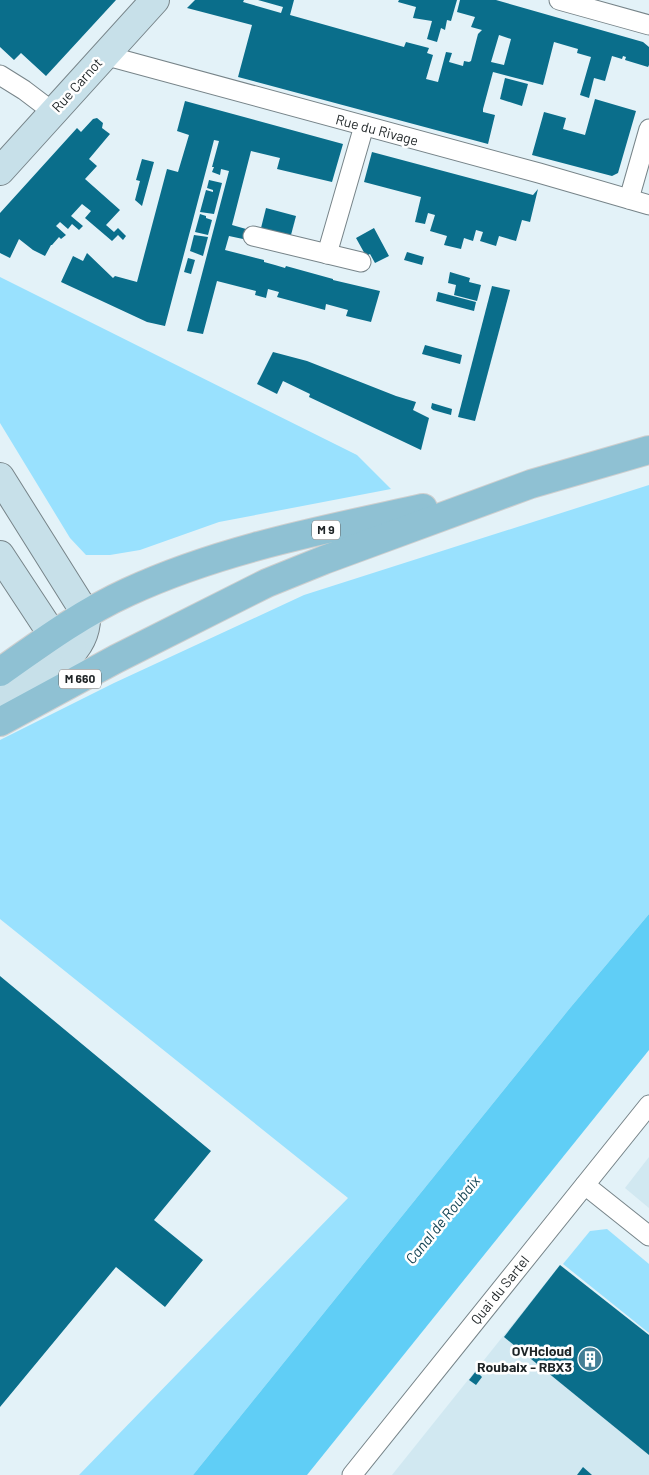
<svg xmlns="http://www.w3.org/2000/svg" width="649" height="1475" viewBox="0 0 649 1475" font-family="Barlow,sans-serif">
<rect width="100%" height="100%" fill="#e3f2f8"/>
<g fill="#d1e8f1">
<path d="M649,1157V1208L625,1188Z"/>
<path d="M560,1265L649,1336V1475H392Z"/>
</g>
<g fill="#99e1fe">
<path d="M0,277L357,455L391,489L219,522L140,550L110,555H86L70,538L0,423Z"/>
<path d="M649,485V914L570,1008L193,1475H79L348,1198L0,919V740L114,683L304,595Z"/>
<path d="M607,1229L649,1264V1333L563,1264L590,1231Z"/>
</g>
<path fill="#60cef6" d="M649,914V1050L307,1475H193L570,1008Z"/>
<g fill="#0a6e8b" fill-rule="evenodd">
<path d="M0,0H116L46,76L21,53L14,60L0,47Z"/>
<path d="M195,0H244L243,2L281,13L283,7L258,0H294L290,15L404,47L406,42L429,48L427,53L433,55L426,79L438,82L446,52L452,53L449,62L463,66L464,61L469,62L471,61L478,34L482,30L471,27L475,17L457,12L460,0H496L643,42L649,47V65L648,67L625,60L626,57L623,56L622,59L612,56L605,81L594,78L589,98L580,95L591,57L577,53L578,49L554,42L543,85L493,72L483,109V112L495,115L488,144L238,77L252,25L187,8ZM499,35L511,39L504,65L491,62Z"/>
<path d="M399,0H457L451,21L447,20L445,30L441,28L437,42L427,39L432,21L413,18L416,7L398,2Z"/>
<path d="M505,78L528,84L522,106L500,99Z"/>
<path d="M595,99L636,111L618,173L612,176L532,155L544,112L566,118L563,129L585,135Z"/>
<path d="M185,101L343,144L332,182L277,169L280,158L251,151L232,225L246,229L243,239L229,236L225,250L264,260V262L275,265L285,268L286,266L333,279V280L380,291L371,322L346,316L348,310L326,304L325,310L277,297L279,292L268,289L266,298L255,295L256,291L217,281L203,334L187,331L229,171L221,169L220,175L212,172L214,167H212L219,141L214,140L165,326L147,322L61,282L73,256L83,261L87,253L113,278L115,276L137,282L167,169L178,172L189,135L177,131Z"/>
<path d="M97,118L103,123L102,128L110,134L89,159L97,166L85,179L120,210L106,225L114,232L118,228L126,236L123,240L118,235L112,241L85,218L91,211L82,204L71,216L83,226L79,230L72,224L68,229L60,222L56,226L66,235L61,239L59,237L52,245H51L45,256L33,250L19,239L10,258L0,253V213L77,128L81,132L93,119Z"/>
<path d="M372,152L533,195L538,189L530,222L522,220L516,241L499,236L496,246L480,241L483,232L476,230L473,241L464,238L461,249L444,245L447,236L430,231L435,215L428,213L425,224L415,222L421,197L364,182Z"/>
<path d="M142,159L154,162L142,206L135,200L140,181L136,180Z"/>
<path d="M209,180L222,183L214,214L200,212L206,190L213,192V190L207,188Z"/>
<path d="M266,208L296,216L291,235L261,228Z"/>
<path d="M200,214L206,216V218L212,220L208,235L195,232Z"/>
<path d="M374,228L389,256L375,263L370,254L366,256L356,238Z"/>
<path d="M194,235L208,237L203,256L190,251Z"/>
<path d="M407,252L424,257L422,265L404,260Z"/>
<path d="M188,258L195,260L191,274L184,272Z"/>
<path d="M450,272L470,278L469,282L481,285L477,301L454,295L456,285L448,283Z"/>
<path d="M492,286L510,290L475,421L458,417Z"/>
<path d="M438,292L476,302L474,311L436,301Z"/>
<path d="M425,345L462,355L460,364L422,354Z"/>
<path d="M273,352L307,361L396,396L416,402L413,410L429,418L421,450L309,397L310,394L283,381L277,394L257,384Z"/>
<path d="M432,403L452,409L451,415L433,410L431,408Z"/>
<path d="M0,976L211,1151L154,1220L203,1260L165,1307L116,1267L0,1407Z"/>
<path d="M560,1265L649,1335V1455L504,1337Z"/>
<path d="M476,1371L482,1377L476,1385L469,1380Z"/>
<path d="M583,1467L592,1475H577Z"/>
</g>
<g fill="none" stroke-linecap="round" stroke-linejoin="round">
<defs>
<g id="street">
<path d="M559,0L649,25"/>
<path d="M104,55L539,173L649,205"/>
<path d="M0,75L24,90L53,112"/>
<path d="M629,199L649,129"/>
<path d="M253,236L361,262"/>
<path d="M327,254L364,126"/>
<path d="M585,1185L649,1236"/>
<path d="M352,1475L649,1105"/>
</g>
<g id="secondary">
<path d="M0,171L155,0"/>
<path d="M0,477L86,614C89,660 33,680 0,699"/>
<path d="M0,555L52,634L72,648"/>
</g>
<g id="primary">
<path d="M0,672C41,643 82,613 128,592C221,549 323,530 423,508"/>
<path d="M0,722L116,659L267,583L324,560L531,484L649,450"/>
</g>
</defs>
<use href="#street" stroke="#778489" stroke-width="21"/>
<use href="#secondary" stroke="#778489" stroke-width="30"/>
<use href="#primary" stroke="#cecfcf" stroke-width="30"/>
<use href="#street" stroke="#fff" stroke-width="19"/>
<use href="#secondary" stroke="#c7e0e9" stroke-width="28"/>
<use href="#primary" stroke="#8fc1d3" stroke-width="28"/>
</g>
<defs>
<symbol id="building-disc" viewBox="-11 -11 22 22"><circle r="9.5" fill="#427e95" stroke="#fff"/><path d="M-4-6H4V6H1V3H-1V6H-4ZM-2.5-4.3h1.7v1.8h-1.7ZM.8-4.3h1.7v1.8H.8ZM-2.5-1h1.7V.8h-1.7ZM.8-1h1.7V.8H.8Z" fill="#fff"/></symbol>
</defs>
<g fill-rule="evenodd">
<use href="#building-disc" x="576" y="1345" width="28" height="28"/>
</g>
<g text-anchor="middle" stroke-width="5" stroke-linejoin="round" paint-order="stroke">
<g fill="#fff" stroke="#626667" stroke-width="1">
<rect x="312" y="520.5" width="28" height="19" rx="4"/>
<rect x="59" y="669.5" width="42" height="19" rx="4"/>
</g>
<g font-size="12" font-weight="bold" fill="#1e2426">
<text x="326" y="534">M 9</text>
<text x="80" y="683">M 660</text>
</g>
<g font-size="14" fill="#1e2426" stroke="#fff">
<text transform="translate(77 85) rotate(-48)" y="5">Rue Carnot</text>
<text transform="translate(377 130) rotate(15)" y="5">Rue du Rivage</text>
<text transform="translate(500 1290) rotate(-51)" y="5">Quai du Sartel</text>
</g>
<g font-size="14" font-weight="bold" fill="#1e2426" stroke="#fff" text-anchor="end">
<text x="572" y="1356">OVHcloud<tspan x="572" dy="16">Roubaix - RBX3</tspan></text>
</g>
<g font-size="15" font-style="italic" fill="#124353" stroke="#fff">
<text transform="translate(443 1220) rotate(-51)" y="5">Canal de Roubaix</text>
</g>
</g>
</svg>
